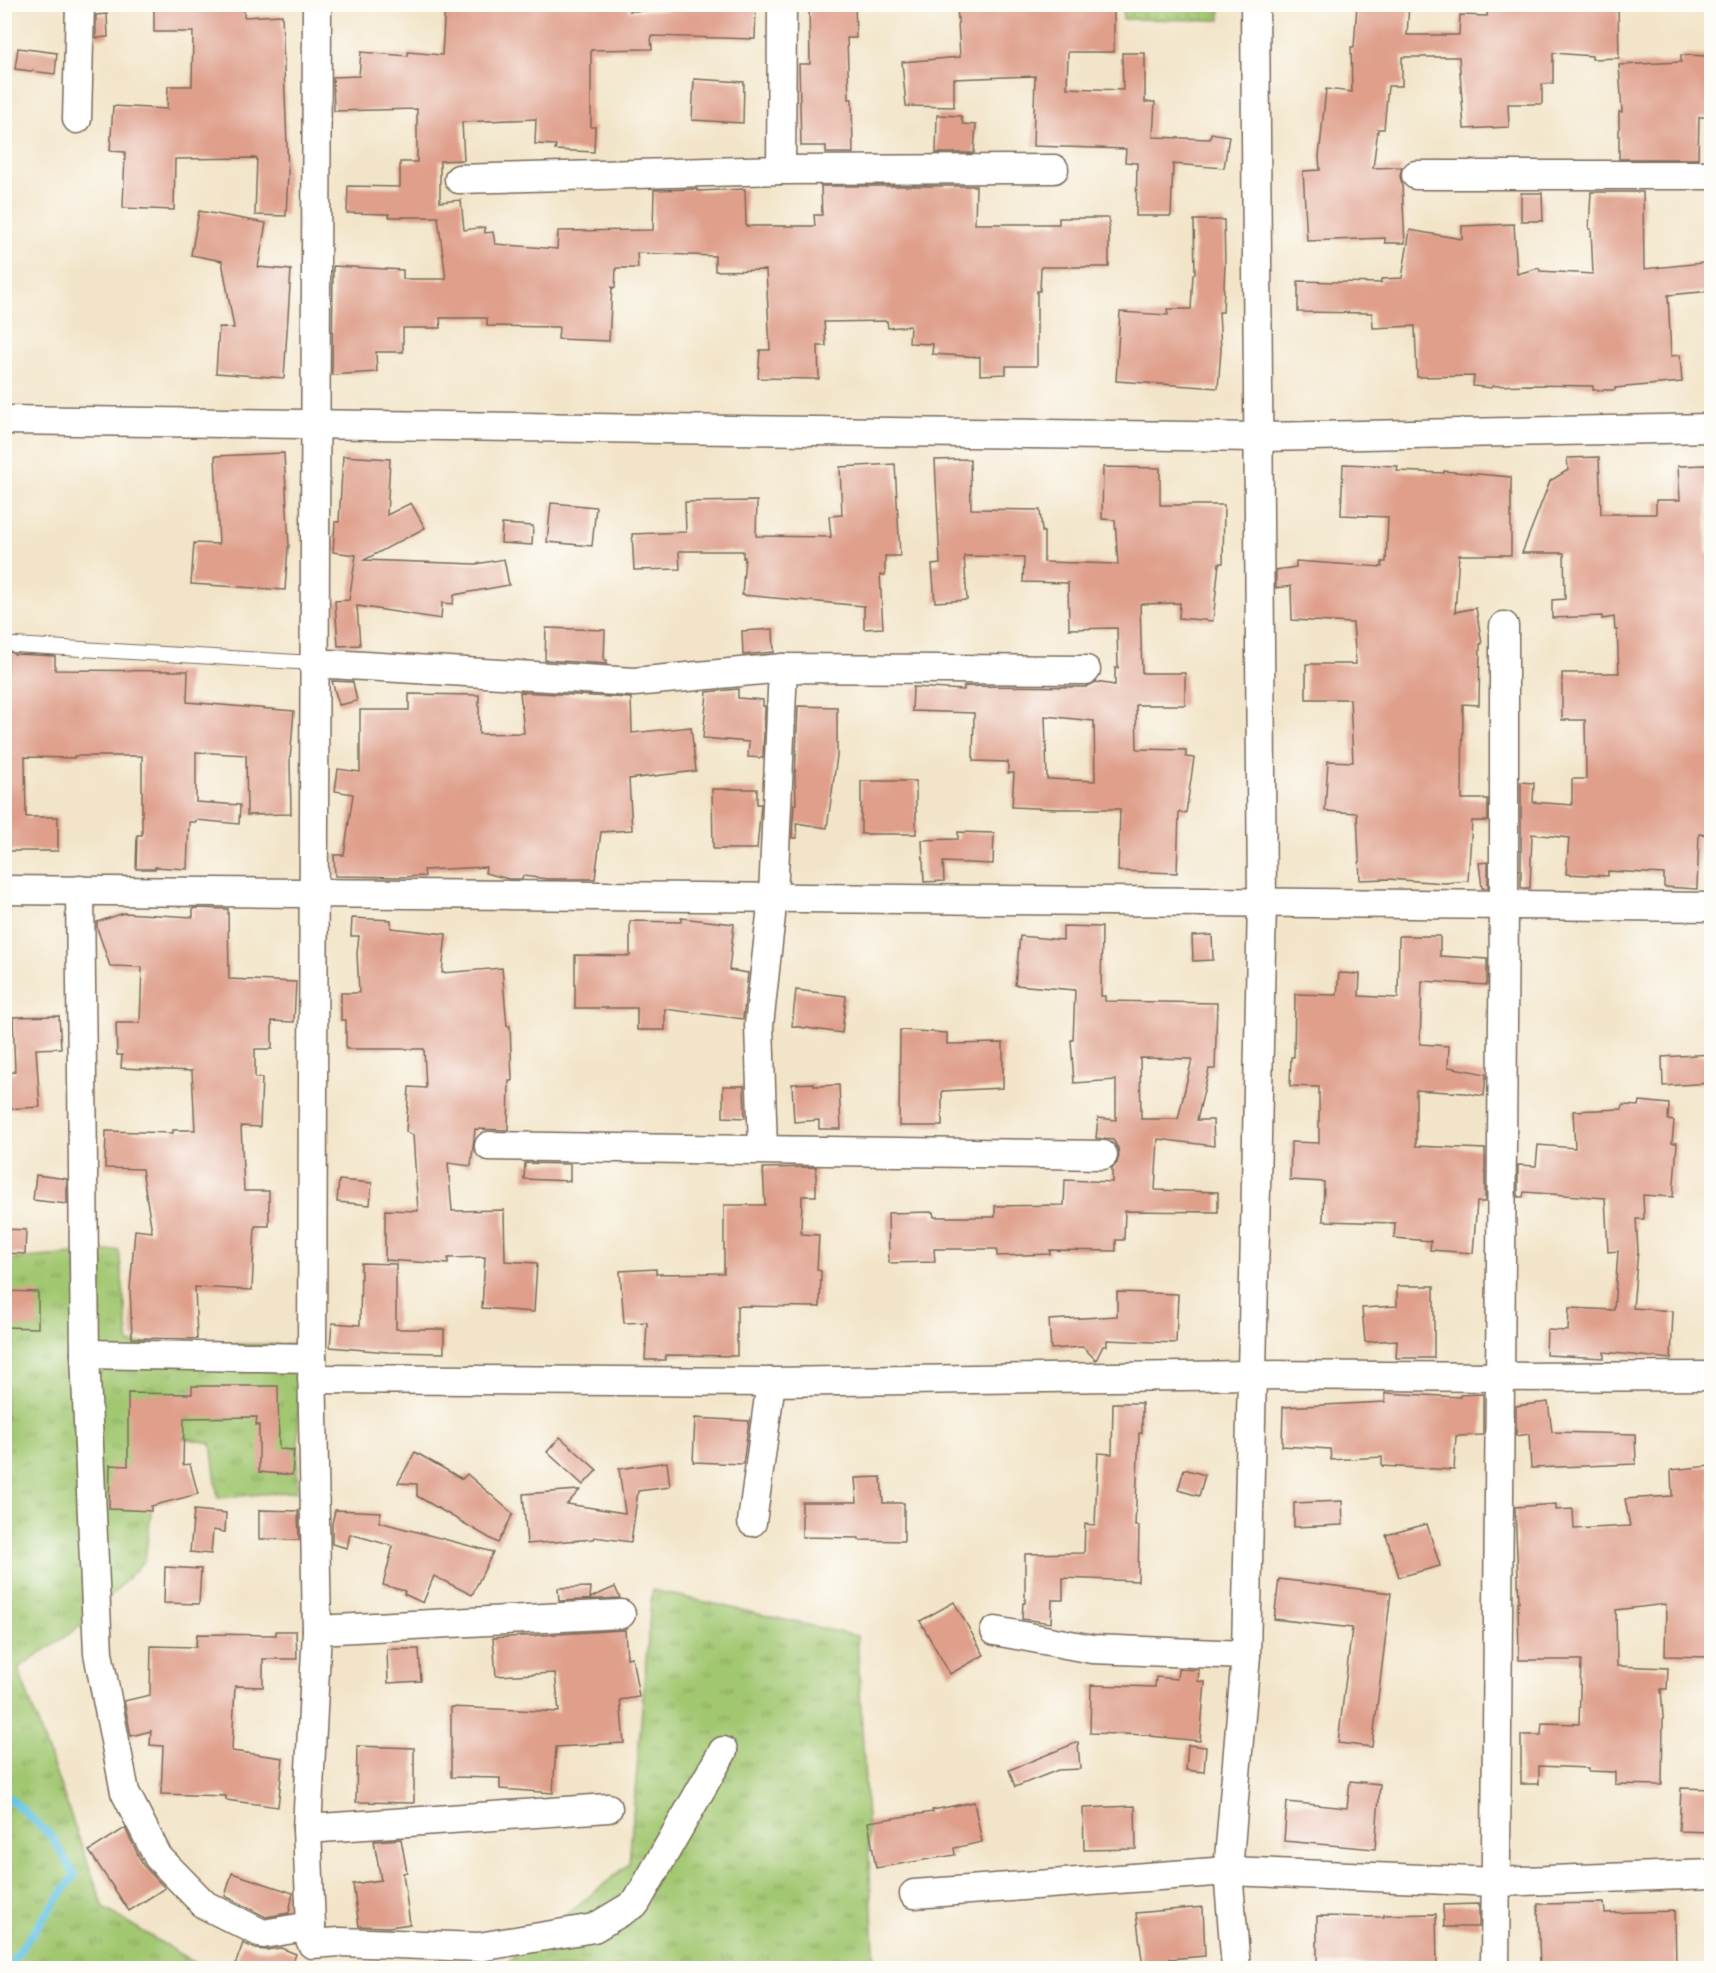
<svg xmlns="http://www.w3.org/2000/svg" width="1716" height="1973" viewBox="0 0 1716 1973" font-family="Mynerve,sans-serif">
<defs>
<pattern id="grass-tufts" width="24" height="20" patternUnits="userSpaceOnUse" patternTransform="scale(1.5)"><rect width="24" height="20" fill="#a2c771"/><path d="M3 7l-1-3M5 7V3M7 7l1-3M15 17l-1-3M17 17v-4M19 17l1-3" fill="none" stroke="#85a25c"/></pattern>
<pattern id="park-dots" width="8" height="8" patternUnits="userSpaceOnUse" patternTransform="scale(1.5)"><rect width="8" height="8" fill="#a2c771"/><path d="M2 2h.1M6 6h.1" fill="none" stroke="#85a25c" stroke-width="1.8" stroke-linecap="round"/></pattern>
</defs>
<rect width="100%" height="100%" fill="#fdfcf7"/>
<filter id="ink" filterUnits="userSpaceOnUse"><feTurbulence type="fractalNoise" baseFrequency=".0167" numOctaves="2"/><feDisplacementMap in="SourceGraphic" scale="12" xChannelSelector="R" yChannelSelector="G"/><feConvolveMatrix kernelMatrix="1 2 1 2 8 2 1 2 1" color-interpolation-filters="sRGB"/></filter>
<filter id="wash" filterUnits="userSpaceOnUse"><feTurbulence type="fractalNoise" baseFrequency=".008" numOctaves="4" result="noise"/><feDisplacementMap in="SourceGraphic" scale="24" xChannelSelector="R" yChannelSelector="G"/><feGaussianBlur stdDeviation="1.35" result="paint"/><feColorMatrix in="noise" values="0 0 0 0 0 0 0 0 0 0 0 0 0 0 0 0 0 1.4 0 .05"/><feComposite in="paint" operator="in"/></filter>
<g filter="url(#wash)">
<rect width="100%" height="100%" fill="#f2e4c8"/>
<g fill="url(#grass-tufts)" stroke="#6e7848" stroke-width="1.5">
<path d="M119,1250L129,1343L300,1345L297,1491L218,1498L211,1443L161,1434L145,1560L84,1624L18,1668L104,1908L203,1968H5V1260Z"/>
<path d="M652,1590L857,1636L875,1968H501L629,1864Z"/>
</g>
<path fill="url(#park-dots)" stroke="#6e7848" stroke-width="1.5" d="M1123,5H1220V20L1123,19Z"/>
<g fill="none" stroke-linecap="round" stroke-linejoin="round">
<path stroke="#68c5e6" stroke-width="8" d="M4,1793L51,1836L75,1875L7,1968"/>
</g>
<g id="blocks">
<g fill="#df9f8b" fill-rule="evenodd">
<path d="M154,4H244V17L282,15L288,173L286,216L255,215L257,158L175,159L174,210L123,208L125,152L110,151L113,106L167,109L168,86H192L193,32H154Z"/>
<path d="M445,4H630L629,11L667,10V4L756,6L755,39L651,36L652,49L591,50V127H595L594,152L555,150L556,145L535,144L536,119L462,122L464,160L440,161V202L461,200L464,230L485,227V233L493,232L495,244L557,249L558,231L653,230L654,190L697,189L698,191L745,189L746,226H815L814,215H822L821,186H976L975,224H1059V218H1109V267H1041L1040,291H1037V366H1006V374L980,375V357L932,354L933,344L909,343L910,326L888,328L887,321L824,322L826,346H818L819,379L758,378L760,350H770L766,270L715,271V256L637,253L638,268H616L615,288L612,287L609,341L558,339L559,327L487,326V318H440L441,328H403V352H376L377,372L332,375L333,266L403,270V279H446L438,217H389V214L347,213L348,186L400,187V162H417V109L334,111L333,77L359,76L361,52L408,56V52L442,55Z"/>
<path d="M809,4H855L856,38H847L849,99H852L853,153H826V146H801L799,64H810Z"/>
<path d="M957,4H1114V52H1068L1067,88L1123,90L1122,53H1145V102H1155L1153,137L1210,139L1211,133L1229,136L1224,168L1173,164L1171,216H1136L1137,163L1125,162L1126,149L1033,146L1035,76L954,79V107L906,106L902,62L960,57Z"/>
<path d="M1357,4H1409L1407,35H1459L1460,15L1487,16L1488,4H1618L1619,58L1592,59V56L1553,53V83L1542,84V104H1508L1509,127L1464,129L1459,57H1402V86H1388L1384,129H1378L1373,168L1402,167L1400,176L1402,184L1405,243H1385V238L1307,241L1303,171L1320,170L1319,157L1326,89L1352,92L1351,47H1354Z"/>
<path d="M107,14L108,37L96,38V15Z"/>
<path d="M18,48L57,53L55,74L15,69Z"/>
<path d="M1681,55L1712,56V117H1699L1698,159H1619V112H1622L1619,65L1681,62Z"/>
<path d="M694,79L744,82L743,123L692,120Z"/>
<path d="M937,115L961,116L963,124L976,125L974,153H936Z"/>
<path d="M1591,192H1643L1644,269L1712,262V291L1668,295L1671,356L1680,355L1682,382L1615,388V390H1593V386L1528,385L1492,386V388L1473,386L1474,376L1417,377L1415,326L1373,328L1372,313L1298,312V281L1381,283V279L1402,278L1410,230L1462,239V226L1514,224L1517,274L1539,268L1540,271L1593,274L1591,229H1589Z"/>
<path d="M1521,193H1542L1543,221H1521Z"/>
<path d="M199,211L266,223L258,267L291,270L284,378L216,373L219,327L234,328L222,261L191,255Z"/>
<path d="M1194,220H1224L1225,263L1223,312H1219L1221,350L1218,388L1116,381L1120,312L1168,315L1167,309H1191L1193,274H1195Z"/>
<path d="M284,453L289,547H288L285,590L191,584L194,543L219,544L215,456Z"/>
<path d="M343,456L390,459L387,515L411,503L425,528L364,560L476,564L504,559L509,585L454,595L453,604L442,603L441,619L357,606L360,645L338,646L335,601L349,600L356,555L333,552L335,522H339Z"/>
<path d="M1599,457L1601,514H1656V500H1680L1678,466L1707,465L1706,553H1712V835L1699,834L1697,889L1664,887V874L1608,871V876L1566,874L1569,838L1532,834L1530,888H1521V782L1534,783L1533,802L1572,805V779H1586L1585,720H1562V673H1619L1617,630H1615L1614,617L1602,619V616L1552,618V600L1565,599L1564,553H1522L1550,481L1568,470L1567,458Z"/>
<path d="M970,459L971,509L1040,510L1042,532H1044V562L1118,564L1115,520L1102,519L1103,467L1160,468V505H1224L1223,563H1219L1213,621L1179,618L1180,603L1140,604L1142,673H1185V705H1136L1137,749L1186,750V757L1194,758L1186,813L1179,812L1177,873L1118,871L1120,809H1057L1012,807L1014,773H1008V762L973,761L974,713L912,711L913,687L964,690V686L1086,687L1096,682L1115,685V668H1118L1117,628L1069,629L1068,583L1023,582L1024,557L964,556L967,600L935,602L932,565L940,564L935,460ZM1045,716L1094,721L1095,781L1047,779Z"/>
<path d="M895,464L900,556H885V575H880L883,628L864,629V606L742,595L745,557L743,558V551H679L680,569L634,570L632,534L686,532L685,502L757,501L756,536L831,537L829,516L842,515L840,467Z"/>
<path d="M1343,464L1398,466L1397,471L1444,473V471L1511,477V555H1459L1455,612L1476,608L1482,644H1480L1479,705L1463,704L1462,799H1488V821H1472L1468,881L1445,883L1387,879L1360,880L1357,813L1325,811L1328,761L1353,762L1350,699H1306V664H1356L1353,623L1292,620L1291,586L1276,588V570L1296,567V561L1382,567V562H1386L1388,517L1341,515Z"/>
<path d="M551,503L596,507L592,546L547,542Z"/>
<path d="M502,524L533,526L532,545L501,543Z"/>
<path d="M546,628L605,630L604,660H607V664L545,660Z"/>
<path d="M773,629L774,652L743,655L742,631Z"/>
<path d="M8,651L14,654L55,656V670L188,671L187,702L294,711L290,760L291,814L247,815L246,755L196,752V802L240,805L239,824L196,820V822H189L187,869L155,867V869H136L137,835H142V756H74V758L25,757L26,817H58V851H4V695L7,696Z"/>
<path d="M332,681L353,682L357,701L339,705Z"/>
<path d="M738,689V698L763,700V706H765L763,758L748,757L749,742L703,738L707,692Z"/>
<path d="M520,692L631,698L632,733L691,727L696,771L629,779L632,830L601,832L595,879H547L523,876L522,879H509L485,873L486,867L424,870L425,876L400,877L335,876L334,855H344L353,794L335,791L338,769L360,772V710H409V694L479,695V734L524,733Z"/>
<path d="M798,706L837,707V756L827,828L796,823L797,838H792L794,804H796L795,778Z"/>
<rect x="861" y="781" width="55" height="53"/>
<path d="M712,789H757V804H761L757,849H713Z"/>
<path d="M958,832L994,833L993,864L943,862L944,881L924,882L922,840L958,839Z"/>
<path d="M1488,862V888H1482L1479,863Z"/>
<path d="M193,908L228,909L229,979L296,982L294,1022L272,1021V1049H255V1078H262L260,1127L241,1126L244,1191H269V1226H255L252,1290L195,1287L197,1339L132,1338L130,1289L135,1230L152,1232L142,1169L105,1168L106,1131L173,1133V1130H195L192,1071L121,1068L122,1055H117L116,1023H140L142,967L110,966L97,928V922L124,913L193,917Z"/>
<path d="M352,918L391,920V928L446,934L442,973L502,968L507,1026H510L512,1081H509L508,1130L475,1129L471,1166L448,1163L452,1211L504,1210L505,1261L537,1263L534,1312L482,1308L485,1257L448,1258V1264L385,1260V1210L418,1211L413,1135L406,1132L409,1087L426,1088L424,1049H346V1020H341V993H359L357,953L359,936H351Z"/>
<path d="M681,918L734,924L729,970L748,973L743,1019L665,1009V1030H637V1008H575V955L630,956V921L681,922Z"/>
<path d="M1063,926L1102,927L1101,996H1105V1001L1217,1003L1215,1069H1209L1197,1120H1213L1214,1146L1158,1139L1155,1190L1218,1192V1212L1125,1211L1124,1240H1116V1251L1050,1250V1254L997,1256V1249H934L935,1262L889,1263L888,1213L933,1212L934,1217H995V1206L1064,1205L1065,1180L1112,1182V1168L1117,1163L1119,1156L1118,1148L1113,1140L1096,1138L1098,1118L1116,1120V1080L1074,1083L1071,1040H1073L1075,990L1015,985L1020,936L1063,940ZM1140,1058L1192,1059L1178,1119H1141Z"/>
<path d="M1212,935L1213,960L1193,961L1192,936Z"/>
<path d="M1399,936H1440V956L1487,959V985L1422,981L1420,1044L1449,1046L1448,1067L1486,1074L1484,1096L1464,1093L1416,1090V1146L1485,1149V1202H1477L1473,1253L1430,1250L1431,1241L1394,1238L1395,1223L1323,1221L1324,1182L1290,1180L1291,1142L1319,1143V1087L1290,1086L1291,1057H1294L1295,994L1337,995L1339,973L1360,974L1359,996L1398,998Z"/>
<path d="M796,990L846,996L842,1033L792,1026Z"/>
<path d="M59,1016L61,1048L36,1049L40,1107L4,1109V1073L15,1072L13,1017Z"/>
<path d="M900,1030L947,1033V1044L1003,1043V1088L942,1091V1126H899Z"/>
<path d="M1712,1054V1083L1663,1086L1662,1057Z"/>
<path d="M814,1083V1086L839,1085L841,1129H819V1120L794,1122L792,1084Z"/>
<path d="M723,1086H744L745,1118L723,1117Z"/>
<path d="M1640,1101L1669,1104L1668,1120L1674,1121L1672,1143H1677L1673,1197L1643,1195L1644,1219H1636L1638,1250L1633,1308L1673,1311L1671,1359L1604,1352V1358L1546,1355L1547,1330L1568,1331L1569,1308L1614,1310L1618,1251L1608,1252L1605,1198L1524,1192L1523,1197H1518V1165L1536,1166L1538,1145L1575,1148L1573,1111L1622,1109L1623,1105L1639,1106Z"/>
<path d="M525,1163L570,1164V1181L524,1179Z"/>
<path d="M816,1167V1196H802L801,1234L819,1235L817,1270L821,1271L820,1307L737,1306V1356L665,1355V1360H645L647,1322L624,1323L620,1271L656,1269V1274L724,1273V1205H765L763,1168Z"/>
<path d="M36,1175L67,1179V1204L33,1200Z"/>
<path d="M339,1180L372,1183L370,1205L337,1202Z"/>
<path d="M4,1229L26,1230L25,1254L4,1253Z"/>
<path d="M361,1263L396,1264V1329H444V1353L388,1352L330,1347L332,1323L360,1325Z"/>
<path d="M1397,1286H1434V1358H1396L1397,1340L1365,1342L1362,1308L1397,1306Z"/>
<path d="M4,1291L38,1292V1328L4,1327Z"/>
<path d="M1117,1292L1178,1294L1176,1343L1107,1340V1346H1103L1096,1360L1083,1347L1051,1349L1049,1320L1117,1316Z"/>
<path d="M192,1386H278L279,1449L294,1450L292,1475L259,1472V1425H256L257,1417L184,1418L183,1465L190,1464L198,1494L151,1506V1511L109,1509L110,1465L128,1466V1393L192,1394Z"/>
<path d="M1385,1393L1460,1397V1395L1483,1394V1435L1456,1436L1454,1470L1382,1466V1457L1331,1460L1330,1449L1282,1446L1283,1407L1385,1402Z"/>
<path d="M1548,1402L1552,1432L1635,1434L1636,1464L1531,1468L1529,1434L1516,1436V1406Z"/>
<path d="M1113,1403H1142V1433H1139L1135,1526H1139L1138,1581L1063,1578V1600H1052L1051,1623L1022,1619L1023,1603H1025V1554L1084,1553L1085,1524L1095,1525L1098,1453L1112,1454Z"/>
<path d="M695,1418L749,1421L743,1464L693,1462Z"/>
<path d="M560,1437L597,1470L583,1485L547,1452Z"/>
<path d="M415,1452L462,1479L467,1474L513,1514L498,1543L417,1496V1484L398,1483Z"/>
<path d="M667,1462L670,1487L638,1491L631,1542L594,1537V1539L527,1544L523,1494L580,1490L567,1504L625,1513L619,1469Z"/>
<path d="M1710,1466L1712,1657L1665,1656L1666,1604L1616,1610L1617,1666L1668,1668L1667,1689H1661L1663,1717L1662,1785L1615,1784V1772L1588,1771V1768L1539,1766V1784H1521V1735H1541L1542,1723L1579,1724L1581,1660H1519L1518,1602H1519L1515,1507L1556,1504V1510L1573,1509L1574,1529L1630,1526L1625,1499L1672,1496L1671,1470Z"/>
<path d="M1184,1469L1205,1475L1199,1496L1178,1490Z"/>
<path d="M881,1477L883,1503H904V1541L859,1540V1538L802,1537V1502H857L855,1478Z"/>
<path d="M1342,1501L1343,1525L1294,1527V1503Z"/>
<path d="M194,1510L226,1513L225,1532L213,1530L211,1554L190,1552Z"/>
<path d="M259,1510L298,1511L299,1540L259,1539Z"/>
<path d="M335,1510L381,1512L379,1522L493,1552L472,1595L434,1576L423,1603L404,1594L405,1591L383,1585L393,1546L350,1534L347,1548L332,1544V1523Z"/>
<path d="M1427,1524L1440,1566L1399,1577L1386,1535Z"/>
<path d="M165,1567L201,1569L199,1604L164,1603Z"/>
<path d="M1279,1579L1391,1593L1372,1747L1338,1743L1352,1628L1274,1619Z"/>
<path d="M591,1587L590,1598L615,1587L620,1598L559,1601L558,1588Z"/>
<path d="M954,1602L984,1655L950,1674L920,1621Z"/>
<path d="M622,1630H625L627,1658L632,1657L639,1697L620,1700L624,1743L556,1747L553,1793L500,1789V1778L451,1777V1707L559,1712L555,1673L496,1676L493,1638Z"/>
<path d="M276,1631H296L297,1659H263V1687L235,1686L232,1751L283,1758L278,1807L226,1800V1796L161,1794L163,1746L150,1745L151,1731L131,1736L124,1701L150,1695L151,1646L196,1647L197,1634L276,1635Z"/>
<path d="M387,1649H419L421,1681L388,1683Z"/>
<path d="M1178,1669L1199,1670L1198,1681L1205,1682L1200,1741L1150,1736V1735L1090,1733L1091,1685L1155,1687L1156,1677L1177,1679Z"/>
<path d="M1078,1742L1080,1769L1058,1770L1015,1787L1009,1770Z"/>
<path d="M1188,1745L1206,1747L1204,1772L1186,1770Z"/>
<path d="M357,1746L414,1748V1803L356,1802Z"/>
<path d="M1350,1781L1380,1784L1375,1849L1284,1841L1287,1802L1347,1808Z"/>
<path d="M1681,1788L1712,1789V1832L1679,1831Z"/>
<path d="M974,1802L982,1842L954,1848L955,1855L876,1868L868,1822L933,1812L932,1810Z"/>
<path d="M1135,1806L1136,1849L1084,1850L1083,1808Z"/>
<path d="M125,1828L143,1865L165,1888L129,1911L89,1851Z"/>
<path d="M401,1839L407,1872L403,1873L410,1924L389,1927L359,1926L353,1884L381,1880L374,1841Z"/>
<path d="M232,1873L293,1893L289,1913L266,1917L225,1896Z"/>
<path d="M1604,1903L1605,1913L1675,1911L1676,1968H1612L1611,1966L1540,1968L1538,1904Z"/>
<path d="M1479,1904V1927H1444L1443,1905Z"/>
<path d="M1203,1907L1205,1956L1170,1959L1172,1968H1143L1136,1913Z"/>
<path d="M1436,1914L1437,1965L1385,1967V1964H1317V1916L1384,1917V1915Z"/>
<path d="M243,1943L256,1949L266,1950L281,1948L296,1954L291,1968H234Z"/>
</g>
</g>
</g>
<g filter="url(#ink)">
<use href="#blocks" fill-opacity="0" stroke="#7b6b5a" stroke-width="1.5"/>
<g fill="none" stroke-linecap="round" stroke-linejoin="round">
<defs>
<path id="lane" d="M15,645L313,663"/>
<g id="street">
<path d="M317,4L312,1358L317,1630L307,1829L311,1926L309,1937L312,1944L340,1942L479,1947L594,1928L636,1903L723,1751"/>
<path d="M77,119L80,4"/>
<path d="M781,170L782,4"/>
<path d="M1416,175H1712"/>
<path d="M459,179L781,170L1054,169"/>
<path d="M4,420L1258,437L1712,428"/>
<path d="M313,663L634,682L783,668L1086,670"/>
<path d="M4,890L1712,907"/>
<path d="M80,890L85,1354L98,1653L125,1792L158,1857L205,1905L263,1934L311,1926"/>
<path d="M489,1146L1103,1155"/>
<path d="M763,1149L759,1025L773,897L783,668"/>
<path d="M85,1354L312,1358"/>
<path d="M312,1379L771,1382L1252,1375L1499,1377L1712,1376"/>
<path d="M752,1522L771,1382"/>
<path d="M317,1630L621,1614"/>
<path d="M995,1631L1092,1649L1246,1655"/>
<path d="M307,1829L608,1808"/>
<path d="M914,1894L1228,1871L1496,1882L1712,1874"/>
<path d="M1236,1968L1228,1871L1246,1655L1262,902L1255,4"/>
<path d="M1495,1968L1504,905V626"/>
</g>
</defs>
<use href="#lane" stroke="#7b6b5a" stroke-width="16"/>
<use href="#street" stroke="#7b6b5a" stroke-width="31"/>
<use href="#lane" stroke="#fff" stroke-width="14"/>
<use href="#street" stroke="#fff" stroke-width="28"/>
</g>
</g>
<rect width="1716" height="1973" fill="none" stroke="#fdfcf7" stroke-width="24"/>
</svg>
